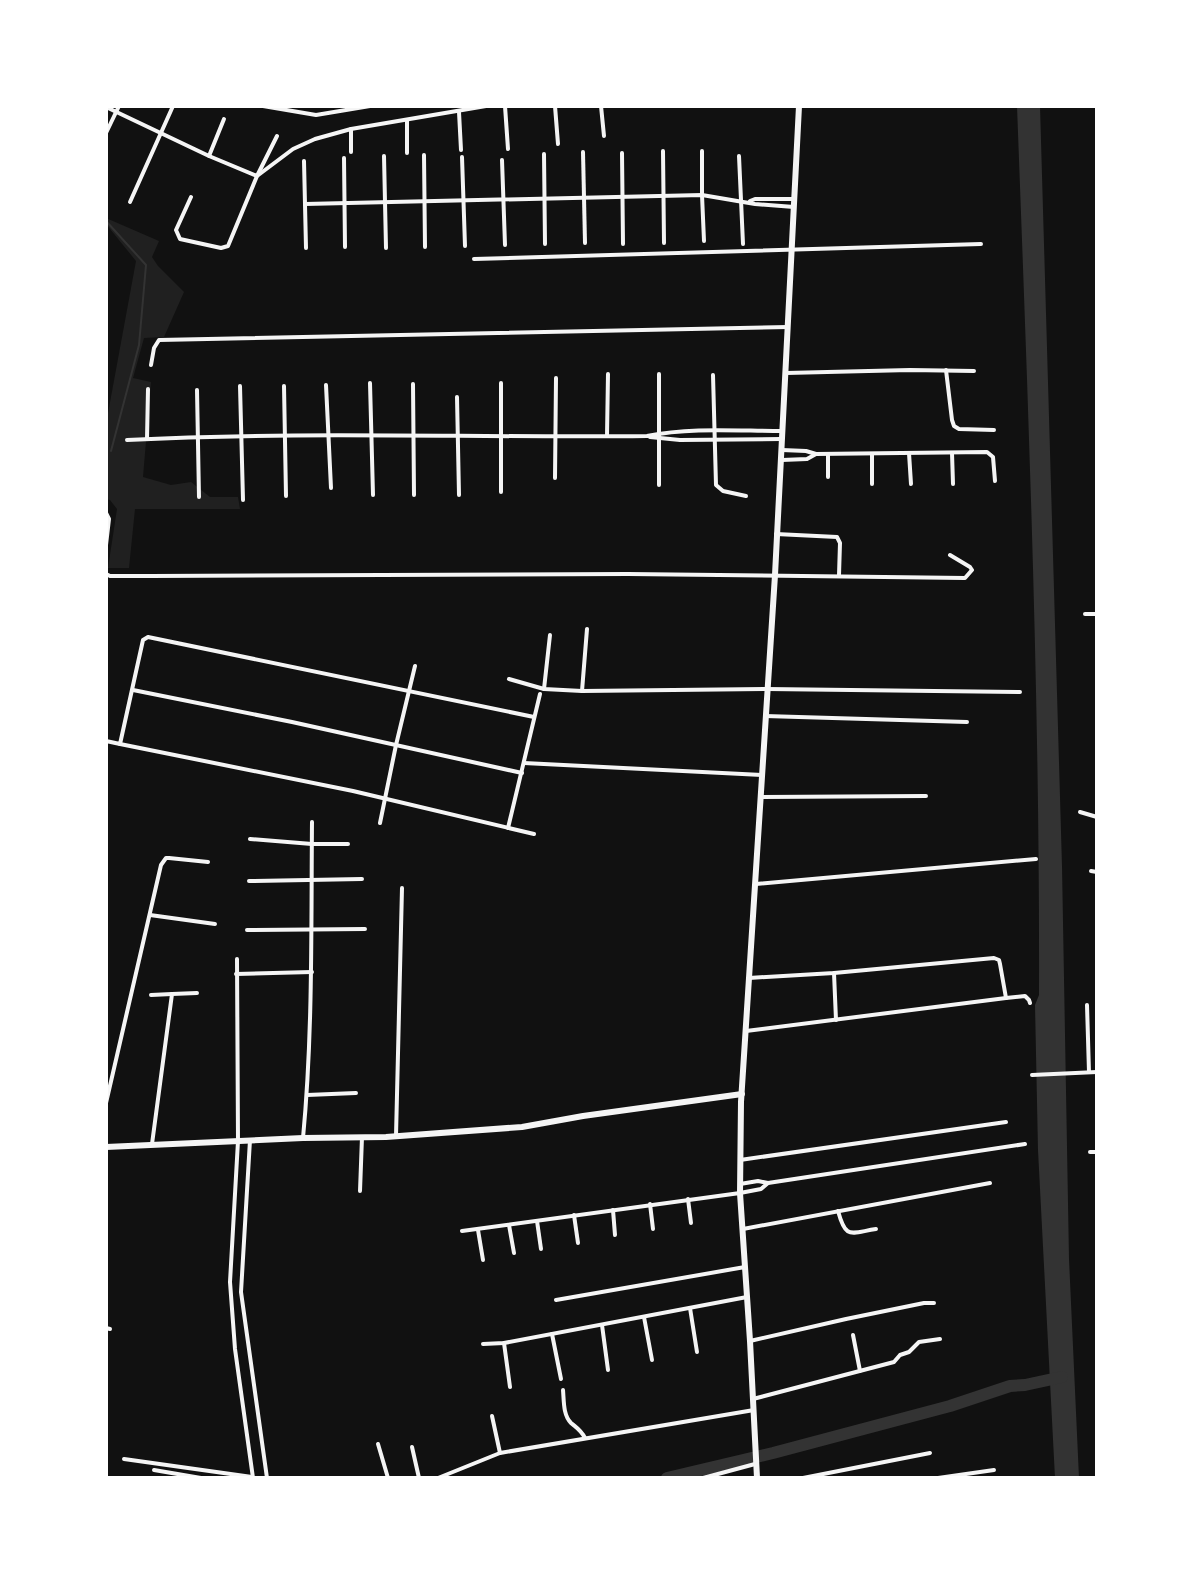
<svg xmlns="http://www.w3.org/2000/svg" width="1203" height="1584" viewBox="0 0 1203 1584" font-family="'Open Sans',sans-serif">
<rect width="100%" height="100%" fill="#111"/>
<path fill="#202020" d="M106,218L159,241L152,257L158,266L184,292L164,337L144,338L133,378L151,382L143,477L171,485L191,482L210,497H238L240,509H135L129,568H108L117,509L110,500L106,499V424L136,261L106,224Z"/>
<path fill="#333" d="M1017,106H1040L1062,866L1069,1259L1079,1478H1055L1038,1150L1035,1005L1039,995C1040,699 1028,402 1017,106Z"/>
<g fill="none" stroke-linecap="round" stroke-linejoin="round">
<path stroke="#333" stroke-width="2" d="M106,221L146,265L139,345L111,451"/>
<path stroke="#333" stroke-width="12" d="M667,1478L773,1453L950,1406L1010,1386L1025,1385L1062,1377"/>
<g stroke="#f5f5f5" stroke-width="4">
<path d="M263,106L316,115L370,106"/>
<path d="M505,106L508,149"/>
<path d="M555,106L558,144"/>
<path d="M601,106L604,136"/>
<path d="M106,107L209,156L257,176L293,149L315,139L351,129L486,106"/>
<path d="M459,112L461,150"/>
<path d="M407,120V153"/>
<path d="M351,129V152"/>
<path d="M106,133L119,106"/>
<path d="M663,151L664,243"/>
<path d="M702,151V195L704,241"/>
<path d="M583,152L585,243"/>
<path d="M622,153L623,244"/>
<path d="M544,154L545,244"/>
<path d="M424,155L425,247"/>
<path d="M209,156L224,119"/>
<path d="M384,156L386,248"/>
<path d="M739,156L743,244"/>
<path d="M462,157L465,246"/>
<path d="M344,158L345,247"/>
<path d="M502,160L505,245"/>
<path d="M304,161L306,248"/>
<path d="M191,197L176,230L180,239L221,248L228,246L257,176L277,136"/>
<path d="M750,201L755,199H794"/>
<path d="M130,202L173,106"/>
<path d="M305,204L702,195L755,204L794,207"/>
<path d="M474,259L981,244"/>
<path d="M151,365L154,348L159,340L788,327"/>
<path d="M946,370L952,420L954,426L959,429L994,430"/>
<path d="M786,373L910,370L974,371"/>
<path d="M659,374V485"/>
<path d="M713,375L716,485L723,491L746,496"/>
<path d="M370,383L373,495"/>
<path d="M501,383V492"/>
<path d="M413,384L414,495"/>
<path d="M326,385L331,488"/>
<path d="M240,386L243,500"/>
<path d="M284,386L286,496"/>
<path d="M197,390L199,497"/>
<path d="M457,397L459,495"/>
<path d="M607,436L608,374"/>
<path d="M650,437L680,440L781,439"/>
<path d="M147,439L148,389"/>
<path d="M127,440C300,431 474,438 647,436C691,427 738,431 782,431"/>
<path d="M782,450L806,451L816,454L987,452L993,457L995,481"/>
<path d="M909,453L911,484"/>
<path d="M952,453L953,484"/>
<path d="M828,454V477"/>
<path d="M782,460L807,459L816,454"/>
<path d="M555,478L556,378"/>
<path d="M872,484V454"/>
<path d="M106,513L109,519L106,545"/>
<path d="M776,534L837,537L840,543L839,575"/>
<path d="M106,574L110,576H151L628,574L965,578L972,570L970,567L950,555"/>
<path d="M1085,614H1097"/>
<path d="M587,629L582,691L767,689L1020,692"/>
<path d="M550,635L544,689L582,691"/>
<path d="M509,679L544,689"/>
<path d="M133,690L292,722L522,773"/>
<path d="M765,716L967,722"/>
<path d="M106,741L120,744L143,640L148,637L534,717"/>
<path d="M120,744L353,791L534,834"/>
<path d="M524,763L762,775"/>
<path d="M760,797L926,796"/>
<path d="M1080,812L1097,817"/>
<path d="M380,823L396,745L415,666"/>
<path d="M508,828L540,694"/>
<path d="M250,839L312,844H348"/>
<path d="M1091,871L1097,872"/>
<path d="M249,881L362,879"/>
<path d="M756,884L1036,859"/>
<path d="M150,915L215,924"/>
<path d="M247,930L365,929"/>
<path d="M237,959L238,1141L230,1282L235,1349L253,1478"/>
<path d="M834,973L836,1020"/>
<path d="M236,974L312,972"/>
<path d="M749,978L834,973L994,958L999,960L1000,964L1006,998"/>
<path d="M151,995L172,994"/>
<path d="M1087,1005L1089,1072"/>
<path d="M746,1031L1006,998L1025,996L1029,1000L1030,1003"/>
<path d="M1032,1075L1097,1072"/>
<path d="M307,1095L356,1093"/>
<path d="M106,1103L161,865L166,858H169L208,862"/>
<path d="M396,1136L402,888"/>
<path d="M303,1138C313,1033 311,927 312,822"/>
<path d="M250,1140L241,1292L267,1478"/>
<path d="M152,1144L172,994L197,993"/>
<path d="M1090,1152H1097"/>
<path d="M740,1160L1006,1122"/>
<path d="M740,1184L758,1181L768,1183L1025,1144"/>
<path d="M360,1191L362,1137"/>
<path d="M688,1199L691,1223"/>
<path d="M650,1204L653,1229"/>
<path d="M613,1210L615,1235"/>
<path d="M838,1211C846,1240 850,1233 876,1229"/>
<path d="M574,1215L578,1243"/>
<path d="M537,1221L541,1249"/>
<path d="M509,1225L514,1253"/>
<path d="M743,1229L990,1183"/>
<path d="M478,1230L483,1260"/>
<path d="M462,1231L740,1193L761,1189L768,1183"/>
<path d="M556,1300L745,1267"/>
<path d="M690,1308L697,1352"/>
<path d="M644,1317L652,1360"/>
<path d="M602,1325L608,1370"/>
<path d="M106,1328L110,1329"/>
<path d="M552,1334L561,1379"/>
<path d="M853,1335L860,1371"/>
<path d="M750,1341L846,1319L924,1303H934"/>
<path d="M504,1343L510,1387"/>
<path d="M483,1344L504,1343L747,1297"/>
<path d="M563,1390C564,1401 563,1415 571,1423C577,1428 581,1430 585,1438"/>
<path d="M753,1399L894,1362L900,1355L909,1352L919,1342L940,1339"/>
<path d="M492,1416L500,1453"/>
<path d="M378,1444L388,1478"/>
<path d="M412,1447L419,1478"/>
<path d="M124,1459L252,1477"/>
<path d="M154,1470L201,1478"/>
<path d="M438,1478L500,1453L754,1410"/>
<path d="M703,1478L755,1464"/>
<path d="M803,1478L930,1453"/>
<path d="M938,1478L994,1470"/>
</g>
<g stroke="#f5f5f5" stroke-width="6">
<path d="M106,1147L303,1138L386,1137L522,1127L583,1116L742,1094"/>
<path d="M757,1478L750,1341L740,1193L741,1102L775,575L799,106"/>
</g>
</g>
<rect width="1203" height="1584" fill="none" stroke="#ffffff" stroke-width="216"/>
</svg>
